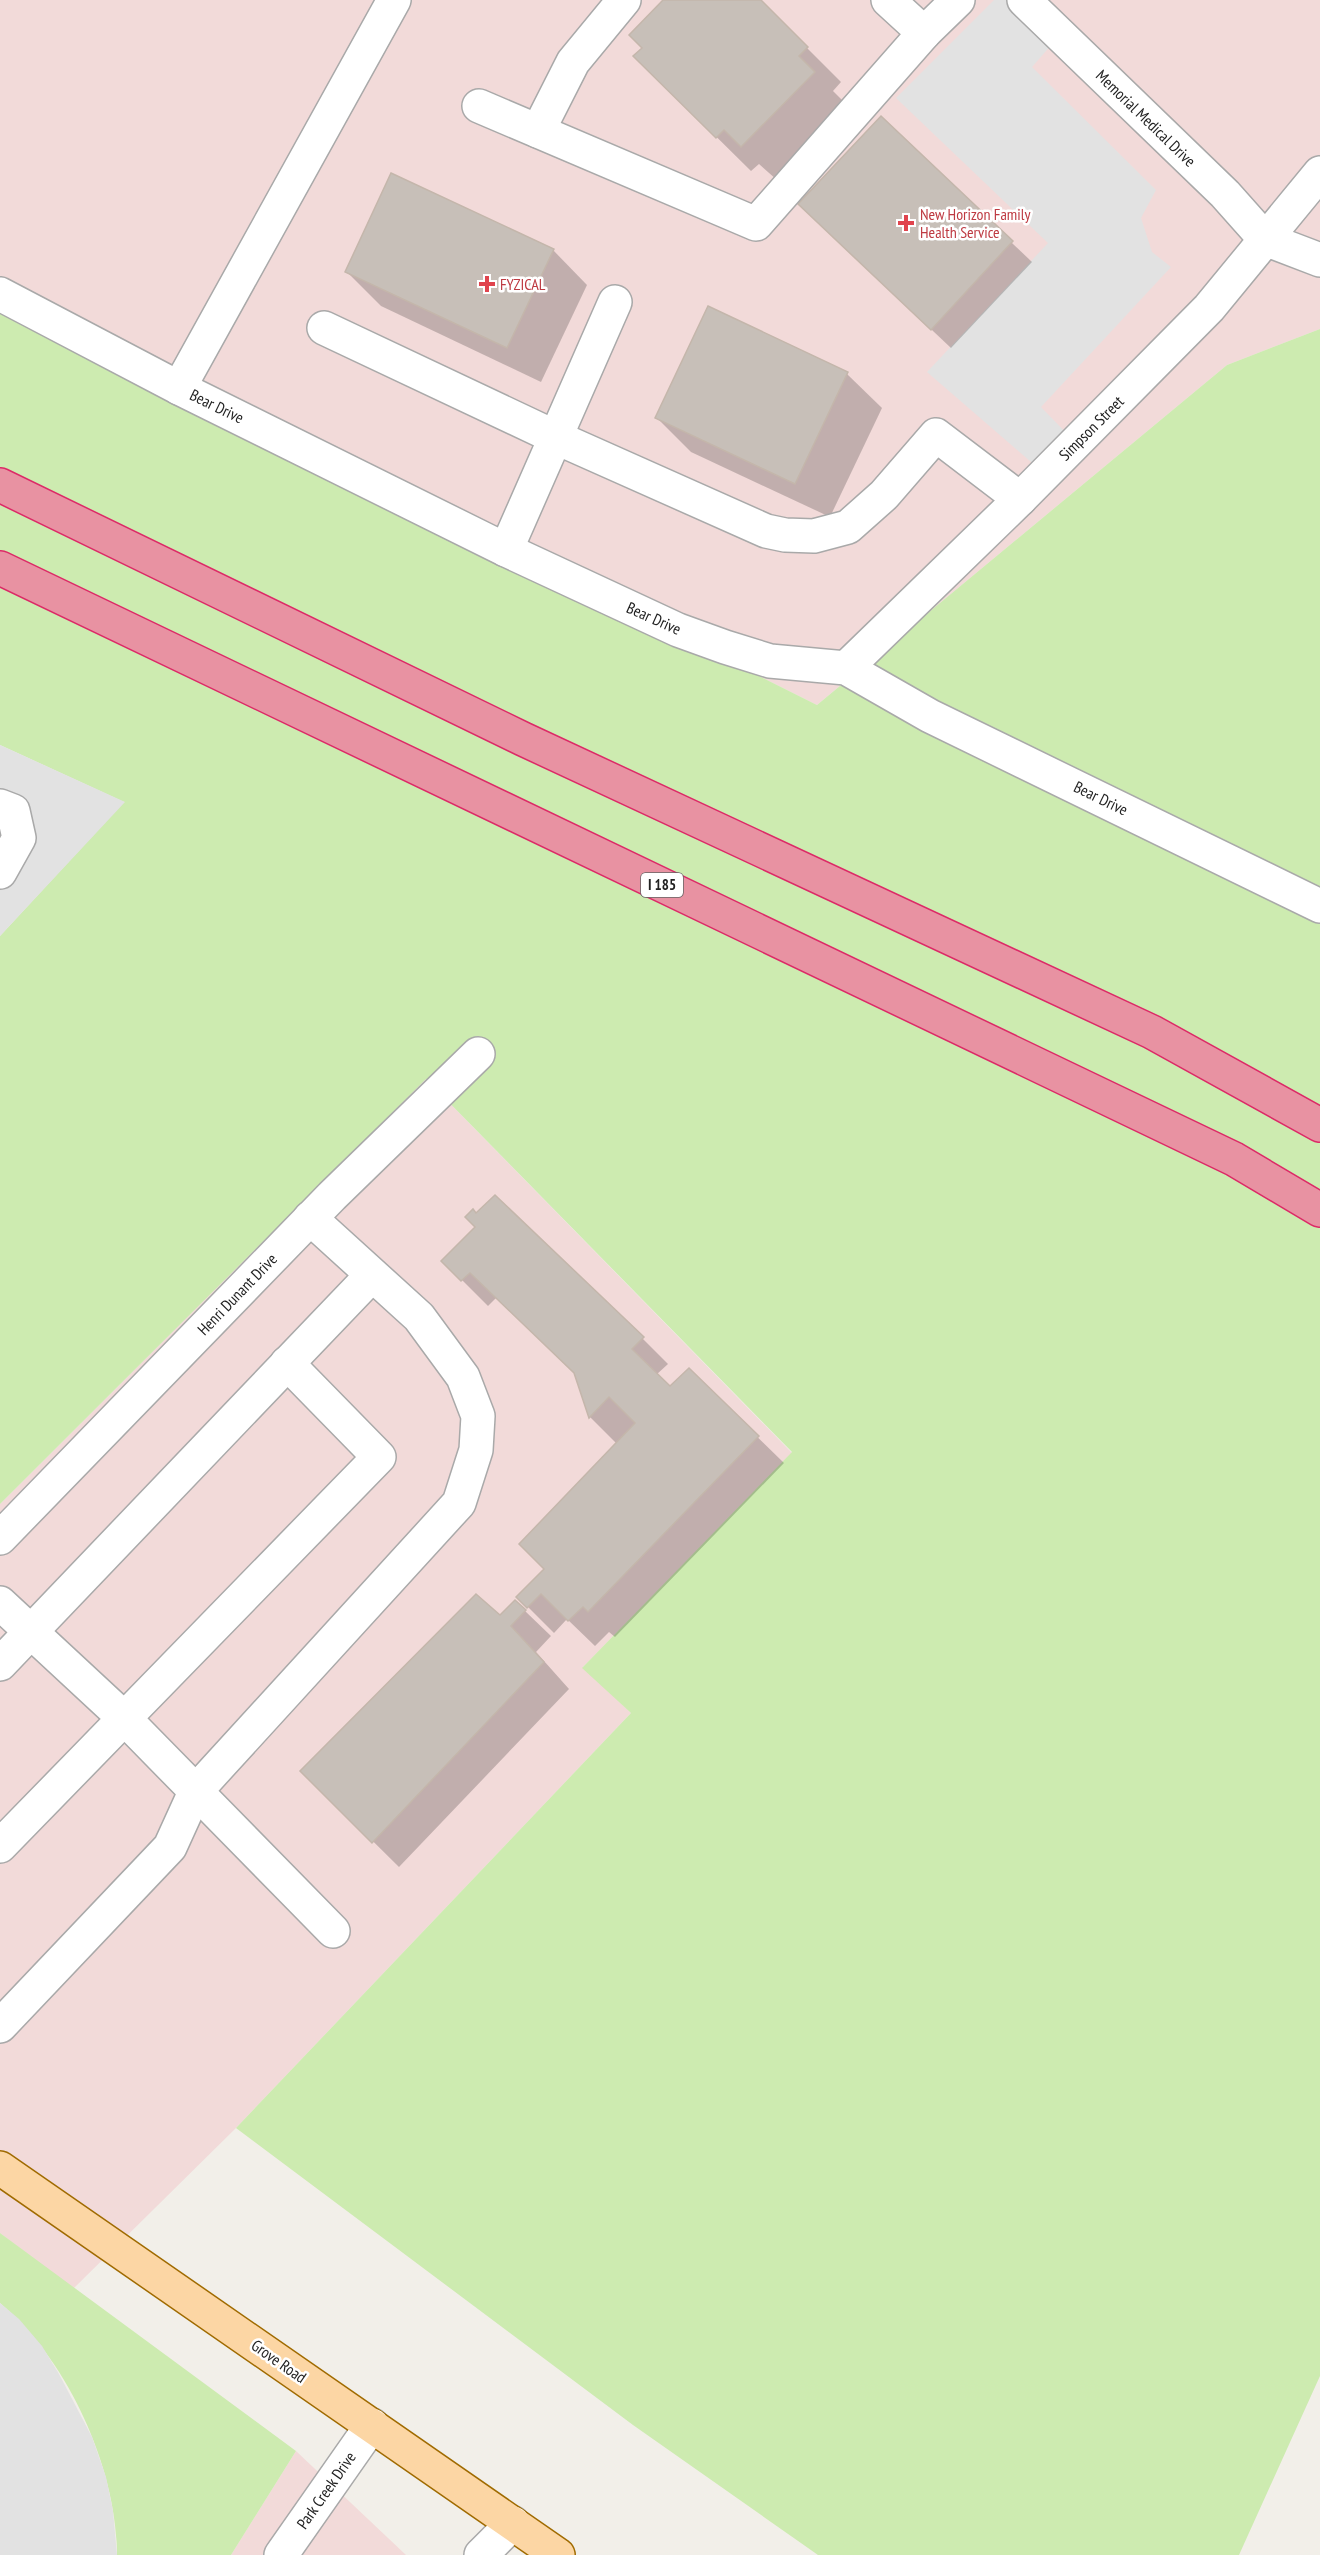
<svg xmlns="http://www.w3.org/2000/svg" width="1320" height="2555" viewBox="0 0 1320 2555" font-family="'PT Sans Narrow',sans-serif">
<rect width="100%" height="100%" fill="#f2efe9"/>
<g fill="#f2dad9">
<path d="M0,0H1320V329L1227,365L817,705L0,298Z"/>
<path d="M426,1079L792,1453L583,1667L631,1713L236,2128L73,2289L0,2233V1504Z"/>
<path d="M296,2451L406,2555H231Z"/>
</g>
<g fill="#cdebb0">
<path d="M0,298L817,705L1227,365L1320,329V2376L1239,2555H818L633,2425L236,2128L631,1713L582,1668L792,1452L426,1079L0,1504V936L124,802L0,745Z"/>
<path d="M0,2233L296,2451L231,2555H117C117,2467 67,2359 0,2303Z"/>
</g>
<g fill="#e2e2e2">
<path d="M994,0H1024L1060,35L1032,67L1156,190L1141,218L1152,252L1171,267L1041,407L1076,443L1045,474L927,372L1048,243L896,98Z"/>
<path d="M0,745L125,802L0,936Z"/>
<path d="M0,2303L19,2319L42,2346L59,2374L92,2437L106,2477L113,2511L117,2555H0Z"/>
</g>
<g fill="#0003">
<path d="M665,0H759L841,82L833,91L849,107L777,180L759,164L751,171L670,91L644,48Z"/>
<path d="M881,118L1032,262L951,348L820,224Z"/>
<path d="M553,250L587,285L541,382L381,306L347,272Z"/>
<path d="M847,374L882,408L830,517L691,452L657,418Z"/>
<path d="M443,1261L642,1338L668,1364L656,1375L670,1389L689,1370L784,1463L615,1637L609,1632L595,1646L567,1619L554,1633L518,1597L546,1569L617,1444L590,1417L576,1374L496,1298L488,1306Z"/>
<path d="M525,1611L551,1636L536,1652L569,1689L399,1867L302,1771L500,1618Z"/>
</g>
<g fill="#c7bfb8" stroke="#c4b6ab" stroke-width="1.5">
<path d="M663,0H761L808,47L799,56L815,72L741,147L724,130L716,138L633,56L642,48L629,35Z"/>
<path d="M881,116L1013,241L931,330L798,204Z"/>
<path d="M391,173L554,249L507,348L345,272Z"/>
<path d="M708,306L848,372L795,484L655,418Z"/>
<path d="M495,1195L644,1337L632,1349L670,1386L689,1368L759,1436L588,1612L583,1607L568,1621L541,1594L527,1608L516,1597L544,1569L519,1544L635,1423L609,1397L589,1418L574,1373L470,1273L461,1281L441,1261L475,1227L465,1217L473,1209L476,1213Z"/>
<path d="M476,1594L500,1615L515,1600L526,1610L511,1626L544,1662L372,1843L300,1771Z"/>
</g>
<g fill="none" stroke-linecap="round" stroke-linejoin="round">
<defs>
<g id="minor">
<path d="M888,0L924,33"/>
<path d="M1024,0L1225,194L1265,239L1320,260"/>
<path d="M479,106L756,224L924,33L958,0"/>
<path d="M538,131L573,62L624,0"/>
<path d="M0,294L179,388L506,550L678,630L725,647L770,661L846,668L930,716L1320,906"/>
<path d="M324,328L555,437L766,531L785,535L814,536L848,527L884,495L936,435L1020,499"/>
<path d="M179,388L394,0"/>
<path d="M506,550L615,302"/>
<path d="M846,668L1020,499L1209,308L1320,173"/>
<path d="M0,806L13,811L19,838L0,872"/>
<path d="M0,1538L332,1196L478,1054"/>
<path d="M0,1603L125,1719L333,1931"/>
<path d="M0,1664L372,1275"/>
<path d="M0,1846L379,1457L287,1363"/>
<path d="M0,2026L170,1847L195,1792L459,1503L476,1450L478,1416L463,1377L419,1317L310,1218"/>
<path d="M281,2555L372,2425"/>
<path d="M481,2555L513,2523"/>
</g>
<path id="major" d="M0,2168L558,2555"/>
<g id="highway">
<path d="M0,485L523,739L1152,1032L1320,1125"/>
<path d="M0,568L1234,1159L1320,1210"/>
</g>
</defs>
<use href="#minor" stroke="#a9a9a9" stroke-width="36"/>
<use href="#major" stroke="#a06b00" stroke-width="36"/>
<use href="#highway" stroke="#dc2a67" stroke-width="36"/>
<use href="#minor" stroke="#fff" stroke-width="33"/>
<use href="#major" stroke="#fcd6a4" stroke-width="33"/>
<use href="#highway" stroke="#e892a2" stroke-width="33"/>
</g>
<g fill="#e0444e" stroke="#fff" stroke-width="2">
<path d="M903 214h6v6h6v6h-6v6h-6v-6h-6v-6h6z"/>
<path d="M484 275h6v6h6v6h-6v6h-6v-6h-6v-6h6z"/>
</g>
<g text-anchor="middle" stroke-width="5" stroke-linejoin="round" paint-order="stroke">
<rect fill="#fff" stroke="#646464" stroke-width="1.5" x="641" y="873" width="42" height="24" rx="4.5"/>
<g font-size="15" font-weight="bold" fill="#222">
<text x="662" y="890">I 185</text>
</g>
<g font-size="16" fill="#222" stroke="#fff">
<text transform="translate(1146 118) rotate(44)" y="6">Memorial Medical Drive</text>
<text transform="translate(217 406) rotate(26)" y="6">Bear Drive</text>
<text transform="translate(1091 428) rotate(-45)" y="6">Simpson Street</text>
<text transform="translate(654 618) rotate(24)" y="6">Bear Drive</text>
<text transform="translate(1101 798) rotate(26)" y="6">Bear Drive</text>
<text transform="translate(237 1294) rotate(-46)" y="6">Henri Dunant Drive</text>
<text transform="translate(279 2361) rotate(35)" y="6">Grove Road</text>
<text transform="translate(326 2490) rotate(-55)" y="6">Park Creek Drive</text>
</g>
<g font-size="16" fill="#be3a42" stroke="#fff" text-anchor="start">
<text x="920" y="220">New Horizon Family<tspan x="920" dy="18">Health Service</tspan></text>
<text x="500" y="290">FYZICAL</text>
</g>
</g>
</svg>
